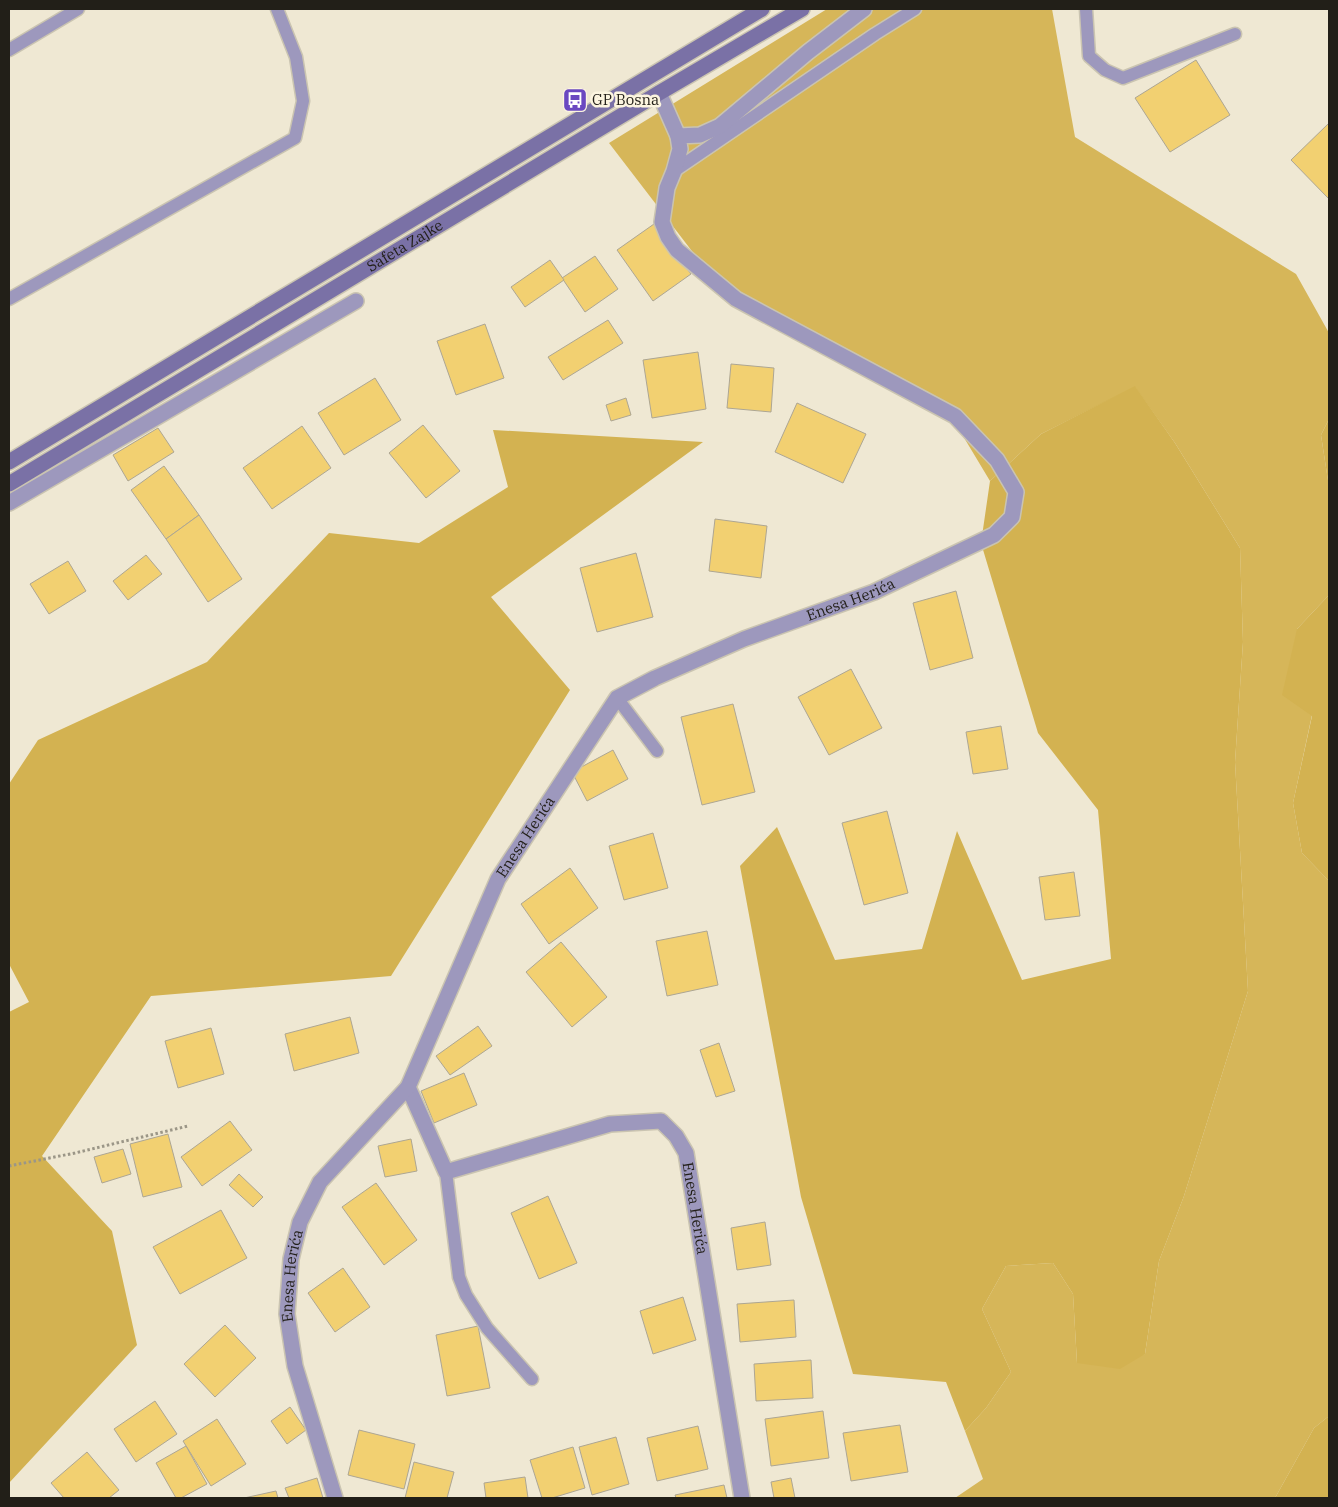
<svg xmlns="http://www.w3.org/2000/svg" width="1338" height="1507" viewBox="0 0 1338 1507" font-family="'IBM Plex Serif',serif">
<rect width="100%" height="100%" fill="#efe8d3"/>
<path fill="#d6b659" d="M827,9H1052L1075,137L1296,274L1329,333V419L1321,435L1329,487V595L1297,629L1312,715L1293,803L1302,853L1329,881V1416L1314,1428L1275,1498H955L983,1479L965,1431L986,1408L1011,1372L982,1309L1006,1266L1053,1263L1073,1294L1077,1363L1145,1354L1159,1261L1184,1196L1248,991L1235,762L1243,642L1240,548L1175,443L1135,387L1041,434L990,481L948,411L731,302L609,143Z"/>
<g fill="#d3b251">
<path d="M1135,386L1175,443L1240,548L1243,642L1235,762L1248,991L1184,1196L1159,1261L1145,1354L1120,1369L1077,1363L1073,1294L1053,1263L1006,1266L982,1309L1011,1372L986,1408L965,1431L946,1382L853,1374L801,1197L740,866L777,827L835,960L922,949L957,831L1022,980L1111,959L1098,810L1038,733L981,543L990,481L1041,434Z"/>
<path d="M1329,419V487L1321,435Z"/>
<path d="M493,430L703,442L491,597L570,690L391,976L151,996L42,1156L112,1231L137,1345L9,1483V1012L29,1002L9,964V784L38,740L207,662L329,533L419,543L508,487Z"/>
<path d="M1329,595V881L1302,853L1293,803L1312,716L1282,695L1297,629Z"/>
<path d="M1329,1416V1498H1275L1314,1428Z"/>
</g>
<g fill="#f2d071" stroke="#ada693">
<path d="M1196,60L1230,115L1170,152L1135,98Z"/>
<path d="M1328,124L1329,125V196L1328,198L1291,160Z"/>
<path d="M654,224L691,274L653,301L617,250Z"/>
<path d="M595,256L618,289L585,312L562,278Z"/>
<path d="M550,260L564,280L525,307L511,287Z"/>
<path d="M608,320L623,343L563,380L548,357Z"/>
<path d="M485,324L504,378L456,395L437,341Z"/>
<path d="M698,352L706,409L652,418L643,360Z"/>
<path d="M731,364L774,368L771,412L727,408Z"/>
<path d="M375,378L401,420L344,455L318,413Z"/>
<path d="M626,398L631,415L611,421L606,405Z"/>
<path d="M797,403L866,434L843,483L775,452Z"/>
<path d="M423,425L460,471L426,498L389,453Z"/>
<path d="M302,426L331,468L272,509L243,468Z"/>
<path d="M158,428L174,452L128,481L113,455Z"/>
<path d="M164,466L199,515L166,539L131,490Z"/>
<path d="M199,515L242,579L208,602L166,539Z"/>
<path d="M715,519L767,526L761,578L709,571Z"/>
<path d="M636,553L653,617L597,632L580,568Z"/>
<path d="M146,555L162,574L128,600L113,581Z"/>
<path d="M68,561L86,591L49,614L30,584Z"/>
<path d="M956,591L973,658L930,670L913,603Z"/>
<path d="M851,669L882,728L829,755L798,697Z"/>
<path d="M733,704L755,792L702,805L681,717Z"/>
<path d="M1001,726L1008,769L973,774L966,732Z"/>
<path d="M613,750L628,779L587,801L572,772Z"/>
<path d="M887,811L908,893L864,905L842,823Z"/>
<path d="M653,833L668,888L624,900L609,846Z"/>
<path d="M570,868L598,908L549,944L521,904Z"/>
<path d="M1074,872L1080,916L1045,920L1039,877Z"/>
<path d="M707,931L718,985L667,996L656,941Z"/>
<path d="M561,942L607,997L572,1027L526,972Z"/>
<path d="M350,1017L359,1053L294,1071L285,1034Z"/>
<path d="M478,1026L492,1046L450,1075L436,1056Z"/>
<path d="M211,1028L224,1074L178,1088L165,1041Z"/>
<path d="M719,1043L735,1091L716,1097L700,1050Z"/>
<path d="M464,1073L477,1105L434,1123L421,1091Z"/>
<path d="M230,1121L252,1150L202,1186L181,1157Z"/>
<path d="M168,1134L182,1187L143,1197L130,1144Z"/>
<path d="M411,1139L417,1171L385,1177L378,1146Z"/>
<path d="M123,1149L131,1174L102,1183L94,1157Z"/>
<path d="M239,1174L263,1197L253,1207L229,1185Z"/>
<path d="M376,1183L417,1240L384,1265L342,1207Z"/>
<path d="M548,1196L577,1263L539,1279L511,1213Z"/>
<path d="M221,1210L247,1258L180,1294L153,1247Z"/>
<path d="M765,1222L771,1265L737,1270L731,1228Z"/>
<path d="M343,1268L370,1307L335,1332L308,1293Z"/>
<path d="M683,1297L696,1340L653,1354L640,1311Z"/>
<path d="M794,1300L796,1337L740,1342L737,1304Z"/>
<path d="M225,1325L256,1358L215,1397L184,1364Z"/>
<path d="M478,1326L490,1388L447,1396L436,1335Z"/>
<path d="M811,1360L813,1398L756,1401L754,1364Z"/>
<path d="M155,1401L177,1434L136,1462L114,1429Z"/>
<path d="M290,1407L306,1430L287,1444L271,1421Z"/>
<path d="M823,1411L829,1458L771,1466L765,1419Z"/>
<path d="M217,1419L246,1464L211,1486L183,1441Z"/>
<path d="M900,1425L908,1472L851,1481L843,1433Z"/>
<path d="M698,1426L708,1469L657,1481L647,1438Z"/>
<path d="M359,1430L415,1444L404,1489L348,1475Z"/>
<path d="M616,1437L629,1484L592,1495L579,1447Z"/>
<path d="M186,1446L207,1484L181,1498H176L156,1463Z"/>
<path d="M573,1447L585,1488L552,1498H542L530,1460Z"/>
<path d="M87,1452L119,1490L109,1498H64L51,1483Z"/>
<path d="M414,1462L454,1472L447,1498H405Z"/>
<path d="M525,1477L528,1498H486L484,1483Z"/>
<path d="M317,1478L323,1498H289L285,1488Z"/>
<path d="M791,1478L795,1498H774L771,1482Z"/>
<path d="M724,1485L727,1498H676L675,1495Z"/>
<path d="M276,1491L278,1498H244Z"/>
</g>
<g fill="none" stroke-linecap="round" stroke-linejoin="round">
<defs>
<g id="lane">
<path d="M1086,9L1089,56L1105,70L1123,78L1235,34"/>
<path d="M9,50L78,9"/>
<path d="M674,171L875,34L915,9"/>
<path d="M9,299L295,138L303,101L296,57L277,9"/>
<path d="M617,698L657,751"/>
<path d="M446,1172L459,1277L466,1295L487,1328L532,1379"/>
</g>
<g id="street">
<path d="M659,93L678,136"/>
<path d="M9,503L356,301"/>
<path id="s1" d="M408,1087L446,1172L610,1124L661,1121L676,1136L686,1153L742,1498"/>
<path id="s2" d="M335,1498L295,1366L287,1314L291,1259L300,1222L320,1182L408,1087L498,879L617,698L655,678L744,639L874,592L994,535L1012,517L1016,492L997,460L955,416L736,299L677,250L668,237L662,222L667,188L674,171L680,149L678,136L700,135L720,126L808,52L864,9"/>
</g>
<g id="secondary">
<path d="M9,462L762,9"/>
<path id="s3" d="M9,484L659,93L802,9"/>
</g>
</defs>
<use href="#lane" stroke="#cac4b1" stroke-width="15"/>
<use href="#street" stroke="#cac4b1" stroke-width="18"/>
<use href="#secondary" stroke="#cac4b1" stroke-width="18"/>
<path stroke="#9b9687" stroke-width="3" stroke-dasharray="2.5 2.5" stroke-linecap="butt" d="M9,1166L75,1153L188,1126"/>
<use href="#lane" stroke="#9d98bd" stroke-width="12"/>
<use href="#street" stroke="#9d98bd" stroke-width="15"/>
<use href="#secondary" stroke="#7a71a6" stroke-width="15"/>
</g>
<defs>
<symbol id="bus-square" viewBox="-11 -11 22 22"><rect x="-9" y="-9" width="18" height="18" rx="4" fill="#6a48c1" stroke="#fcf5e0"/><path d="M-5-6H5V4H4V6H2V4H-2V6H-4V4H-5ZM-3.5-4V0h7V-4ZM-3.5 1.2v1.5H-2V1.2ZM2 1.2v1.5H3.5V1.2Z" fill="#fff"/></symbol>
</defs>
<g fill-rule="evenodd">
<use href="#bus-square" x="561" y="86" width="28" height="28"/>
</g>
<g text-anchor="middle" stroke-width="5" stroke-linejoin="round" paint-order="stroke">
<g font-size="15" fill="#221f18" stroke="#fcf5e0" text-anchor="start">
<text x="592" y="105">GP Bosna</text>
</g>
<g font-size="15" fill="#221f18" stroke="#fcf5e0">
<text dy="5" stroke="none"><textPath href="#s3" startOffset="462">Safeta Zajke</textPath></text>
<text dy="5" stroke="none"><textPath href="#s2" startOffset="1155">Enesa Herića</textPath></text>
<text dy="5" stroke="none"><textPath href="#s2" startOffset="735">Enesa Herića</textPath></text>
<text dy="5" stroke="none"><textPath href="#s1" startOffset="412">Enesa Herića</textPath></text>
<text dy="5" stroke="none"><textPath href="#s2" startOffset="229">Enesa Herića</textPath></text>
</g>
</g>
<rect width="1338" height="1507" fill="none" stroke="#221f18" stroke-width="20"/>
</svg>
